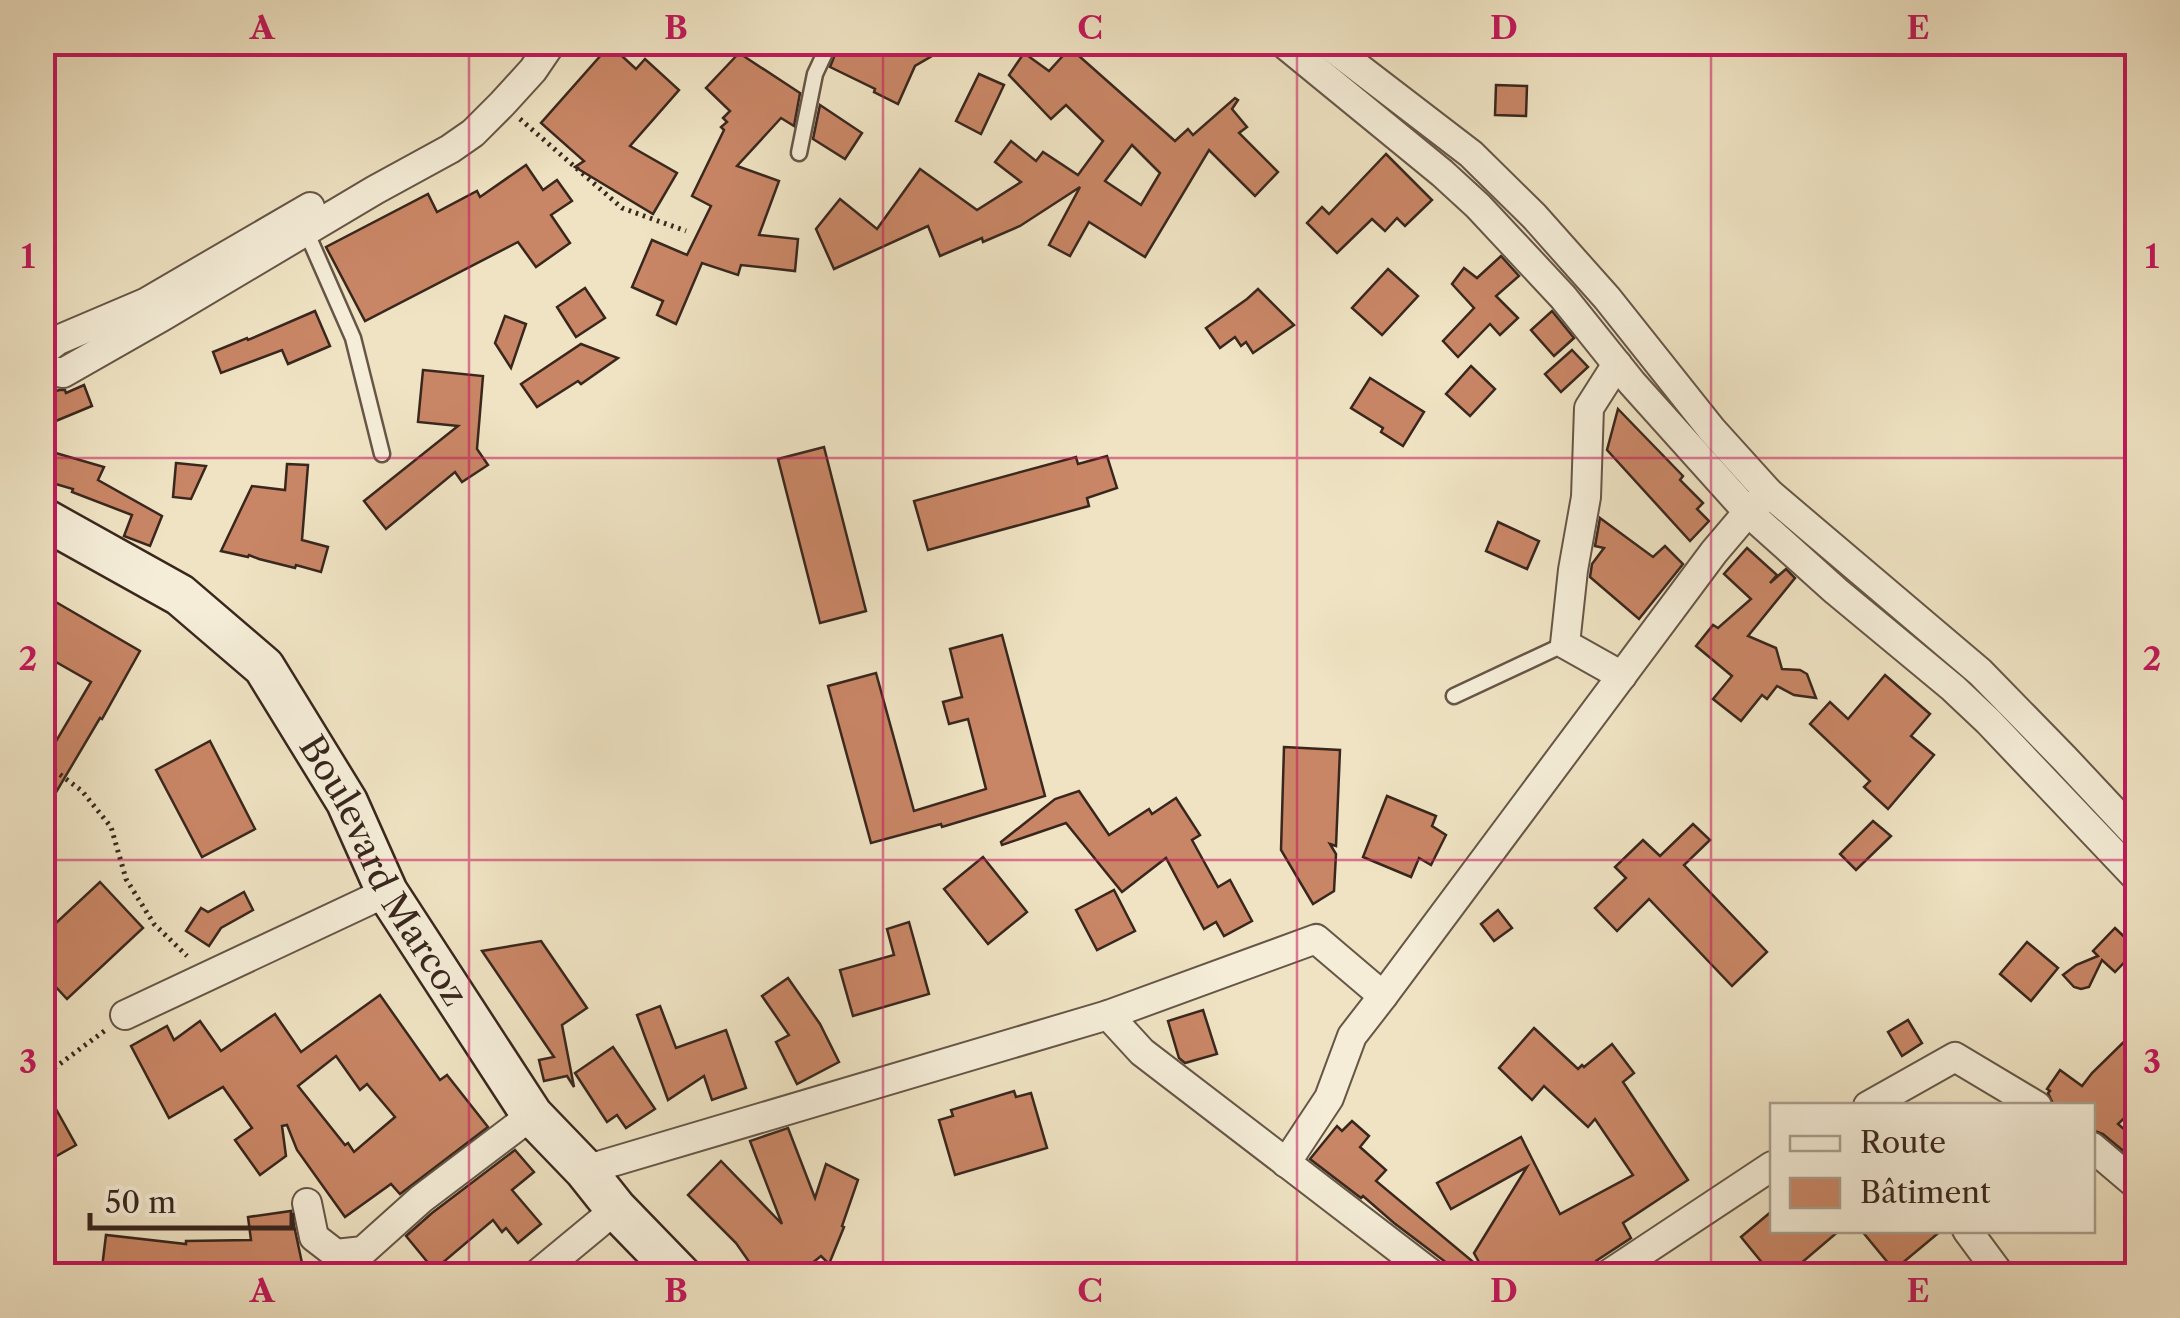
<svg xmlns="http://www.w3.org/2000/svg" width="2180" height="1318" viewBox="0 0 2180 1318" font-family="'Libre Caslon Text',serif">
<rect width="100%" height="100%" fill="#efe3c3"/>
<filter id="stains"><feTurbulence type="fractalNoise" baseFrequency=".002" numOctaves="4"/><feColorMatrix values="0 0 0 0 .2 0 0 0 0 .09 0 0 0 0 .02 0 0 0 .5 -.17"/></filter>
<radialGradient id="worn" r=".72"><stop offset=".6" stop-color="#630" stop-opacity="0"/><stop offset="1" stop-color="#630" stop-opacity=".3"/></radialGradient>
<g fill="#c98666" stroke="#39271e" stroke-width="2.5" fill-rule="evenodd">
<path d="M840,42H956L915,66L898,104L874,92L875,89L830,67Z"/>
<path d="M610,45L636,69L645,59L679,90L630,146L677,173L653,214L575,167L584,161L541,123Z"/>
<path d="M1070,48L1175,141L1188,129L1193,135L1235,98L1238,100L1232,109L1247,127L1239,133L1278,172L1255,196L1209,150L1145,257L1089,222L1070,256L1049,245L1080,187L1020,226L983,242L982,238L940,256L928,226L834,269L816,229L840,199L877,229L920,169L977,210L1021,182L995,162L1011,141L1036,161L1043,152L1078,175L1103,141L1066,105L1051,119L1009,75L1024,53L1049,71ZM1132,145L1160,173L1141,205L1105,181Z"/>
<path d="M739,53L800,93L794,126L781,118L737,166L779,181L759,235L798,239L795,271L741,265L738,275L702,263L676,324L657,315L663,301L632,287L652,240L687,255L711,206L692,196L724,130L721,127L727,122L723,118L730,111L706,88Z"/>
<path d="M979,74L1004,85L981,134L956,121Z"/>
<path d="M1496,85L1527,86L1526,116L1495,115Z"/>
<path d="M820,105L862,133L845,159L813,139Z"/>
<path d="M1386,154L1432,200L1405,226L1397,218L1385,231L1372,219L1337,253L1307,223L1322,207L1329,214Z"/>
<path d="M526,165L543,190L557,180L572,201L551,215L570,243L536,267L518,242L365,321L326,247L428,194L437,212L477,191L480,197Z"/>
<path d="M1501,256L1519,276L1496,296L1518,318L1500,335L1490,324L1458,357L1443,341L1474,308L1452,284L1464,268L1477,278Z"/>
<path d="M1388,269L1418,296L1382,335L1352,308Z"/>
<path d="M585,288L605,318L576,337L557,307Z"/>
<path d="M1258,289L1294,325L1253,353L1246,342L1241,346L1235,337L1220,348L1206,328L1247,299Z"/>
<path d="M315,311L330,346L288,364L282,350L221,373L213,352L247,338L248,340Z"/>
<path d="M1552,311L1574,338L1554,356L1531,330Z"/>
<path d="M505,316L526,324L511,368L495,343Z"/>
<path d="M581,344L618,358L581,384L578,381L537,407L521,384Z"/>
<path d="M1572,350L1588,367L1561,392L1545,374Z"/>
<path d="M1471,366L1495,389L1470,416L1446,394Z"/>
<path d="M423,370L483,376L477,449L488,465L462,482L455,472L386,529L364,501L458,426L418,422Z"/>
<path d="M1370,378L1424,412L1403,446L1381,432L1383,428L1351,408Z"/>
<path d="M84,385L92,406L51,423L42,397L59,390H65L66,393Z"/>
<path d="M1618,409L1683,476L1680,480L1703,503L1697,509L1709,521L1690,541L1607,450Z"/>
<path d="M824,447L866,611L820,623L778,459Z"/>
<path d="M42,449L104,467L98,480L162,516L150,546L124,536L132,515L72,492L73,489L42,480Z"/>
<path d="M1107,456L1117,488L1087,498L1089,506L928,550L914,501L1076,457L1078,464Z"/>
<path d="M176,463L206,466L191,499L173,497Z"/>
<path d="M287,464L308,465L302,540L328,547L321,572L296,565L295,568L259,559L249,555L248,557L221,551L252,486L285,490Z"/>
<path d="M1600,518L1653,557L1665,546L1683,564L1639,619L1590,577L1592,564L1604,548L1595,546Z"/>
<path d="M1498,522L1539,541L1527,569L1486,551Z"/>
<path d="M1747,548L1777,575L1770,583L1786,569L1795,578L1748,636L1776,648L1782,669L1800,670L1807,674L1816,698L1794,695L1777,686L1767,699L1762,695L1741,721L1713,699L1732,676L1696,646L1713,625L1718,628L1751,599L1724,574Z"/>
<path d="M42,594L140,651L102,719L100,718L42,816V765L91,682L42,654Z"/>
<path d="M1002,635L1045,796L942,827L941,824L871,843L828,686L876,673L914,811L986,789L968,719L949,724L943,702L962,697L950,649Z"/>
<path d="M1885,675L1930,714L1911,736L1934,755L1888,809L1864,787L1870,781L1810,724L1830,702L1848,719Z"/>
<path d="M210,741L255,829L202,857L156,770Z"/>
<path d="M1284,747L1340,750L1336,846L1330,844L1336,854L1334,891L1313,904L1281,850Z"/>
<path d="M1079,791L1109,835L1149,809L1152,814L1176,798L1200,835L1192,840L1218,887L1230,880L1252,921L1224,936L1216,922L1204,929L1166,858L1122,892L1066,823L1002,845L1001,842L1055,799Z"/>
<path d="M1387,796L1436,816L1432,826L1446,835L1431,865L1419,858L1411,877L1363,857Z"/>
<path d="M1873,821L1891,836L1856,870L1840,854Z"/>
<path d="M1693,824L1710,840L1684,865L1767,952L1732,986L1649,899L1617,931L1595,908L1626,878L1615,867L1643,840L1660,856Z"/>
<path d="M983,857L1027,912L988,944L944,889Z"/>
<path d="M100,882L143,928L67,999L42,972V936Z"/>
<path d="M1114,890L1135,931L1097,950L1076,910Z"/>
<path d="M244,892L253,910L221,928L209,946L186,931L201,908L208,912Z"/>
<path d="M1498,910L1512,928L1494,941L1481,924Z"/>
<path d="M909,922L929,994L853,1016L840,970L894,955L887,929Z"/>
<path d="M2115,928L2137,949L2115,972L2102,960L2089,987L2081,989L2074,987L2063,975L2076,965L2098,956L2093,951Z"/>
<path d="M541,941L587,1008L562,1025L574,1087L567,1076L544,1081L539,1060L554,1057L482,951Z"/>
<path d="M2027,942L2058,968L2031,1001L2000,974Z"/>
<path d="M788,978L820,1024L839,1062L797,1084L776,1042L789,1035L762,996Z"/>
<path d="M380,995L440,1080L447,1075L488,1127L400,1194L391,1184L345,1217L297,1150L287,1125L282,1126L286,1156L260,1175L235,1140L252,1128L223,1087L169,1118L131,1046L167,1026L174,1040L200,1021L221,1051L275,1014L301,1052ZM336,1056L360,1090L367,1084L395,1117L354,1152L348,1143L345,1145L298,1086Z"/>
<path d="M660,1006L676,1048L726,1030L746,1088L712,1100L704,1076L668,1100L637,1015Z"/>
<path d="M1203,1010L1217,1054L1185,1063L1179,1058L1168,1021Z"/>
<path d="M1908,1020L1922,1043L1902,1056L1888,1032Z"/>
<path d="M1534,1028L1578,1069L1582,1065L1584,1067L1612,1044L1634,1073L1623,1082L1688,1180L1623,1223L1631,1238L1596,1261L1589,1272L1583,1276H1498L1480,1264L1474,1253L1527,1167L1451,1209L1437,1183L1521,1137L1560,1214L1633,1175L1595,1119L1588,1127L1544,1086L1532,1100L1499,1068Z"/>
<path d="M2138,1028V1105L2118,1124L2132,1136L2138,1130V1163L2103,1134L2092,1130V1106H2054L2048,1093L2050,1091L2047,1089L2060,1070L2082,1086L2092,1073Z"/>
<path d="M613,1047L655,1109L626,1128L617,1115L607,1122L575,1073Z"/>
<path d="M42,1084L76,1145L42,1164Z"/>
<path d="M1014,1091L1016,1097L1031,1093L1047,1148L955,1175L939,1120L953,1116L951,1110Z"/>
<path d="M1352,1121L1369,1136L1360,1147L1386,1170L1376,1181L1490,1276H1464L1394,1223L1363,1196L1361,1198L1310,1159L1337,1126L1342,1131Z"/>
<path d="M788,1128L815,1198L826,1164L858,1180L842,1226L844,1227L829,1264L821,1256L796,1276H759L736,1243L688,1195L721,1161L782,1224L750,1141Z"/>
<path d="M515,1150L534,1172L512,1190L541,1224L518,1243L506,1228L502,1232L493,1220L434,1270L406,1236L432,1213Z"/>
<path d="M291,1211L302,1263L292,1265L293,1276H101L106,1235L186,1244V1241L251,1240L248,1217Z"/>
<path d="M1772,1211V1230H1840L1786,1276H1773L1741,1237Z"/>
<path d="M1861,1230H1942L1894,1270Z"/>
</g>
<g fill="none" stroke-linecap="round" stroke-linejoin="round">
<defs>
<g id="service">
<path d="M799,153L815,74L830,42"/>
<path d="M306,231L353,338L382,454"/>
<path d="M1454,696L1565,644"/>
</g>
<g id="minor">
<path d="M1282,42L1442,173L1478,206L1563,297L1632,383L1748,512L1836,591L1953,688L1988,721L2138,879"/>
<path d="M1325,42L1471,154L1534,216L1607,298L1712,430L1769,493L1980,672L2064,758L2138,837"/>
<path d="M42,352L58,340L145,303L310,207"/>
<path d="M1617,364L1589,408L1586,497L1573,570L1565,644L1622,676"/>
<path d="M42,369L63,373L163,316L375,190L450,149L473,133L502,104L533,70L552,42"/>
<path d="M125,1015L387,892"/>
<path d="M1108,1015L1142,1052L1434,1276"/>
<path d="M1868,1106L1955,1057L2037,1106"/>
<path d="M2092,1147L2138,1186"/>
<path d="M1286,1163L1329,1098L1352,1036L1383,996"/>
<path d="M585,1170L1108,1015L1316,939L1383,996L1714,552L1748,512L1769,493"/>
<path d="M307,1203L314,1237L336,1254L363,1251L421,1199L532,1115"/>
<path d="M1967,1230L2001,1276"/>
<path d="M535,1276L616,1209"/>
<path d="M1606,1276L1772,1166"/>
</g>
<g id="secondary">
<path id="s1" d="M42,518L180,595L264,667L347,802L387,892L532,1115L585,1170L616,1209L681,1276"/>
</g>
</defs>
<use href="#service" stroke="#665647" stroke-width="19"/>
<use href="#minor" stroke="#665647" stroke-width="32"/>
<use href="#secondary" stroke="#39271e" stroke-width="45"/>
<g stroke="#39271e" stroke-width="5" stroke-dasharray="2.5 5" stroke-linecap="butt">
<path d="M520,119L622,208L686,231"/>
<path d="M42,761L82,791L111,827L126,879L154,924L187,956"/>
<path d="M42,1077L107,1029"/>
</g>
<use href="#service" stroke="#f5edd8" stroke-width="14"/>
<use href="#minor" stroke="#f5edd8" stroke-width="28"/>
<use href="#secondary" stroke="#f5edd8" stroke-width="40"/>
</g>
<path fill="none" stroke="#c2185b" stroke-width="2.5" stroke-opacity="0.55" d="M469,42V1276M883,42V1276M1297,42V1276M1711,42V1276M42,458H2138M42,860H2138"/>
<g text-anchor="middle" stroke-width="8" stroke-linejoin="round" paint-order="stroke">
<g font-size="35" fill="#39271e" stroke="#f5edd8">
<text dy="12" stroke="none"><textPath href="#s1" startOffset="505">Boulevard Marcoz</textPath></text>
</g>
</g>
<rect width="2180" height="1318" fill="none" stroke="#efe3c3" stroke-width="110"/>
<rect x="1770" y="1103" width="325" height="130" fill="#f5edd8" stroke="#aa9e8e" stroke-width="2.5"/>
<rect x="1790" y="1136" width="50" height="15" fill="#f5edd8" stroke="#aa9e8e" stroke-width="2.5"/>
<text x="1860" y="1153" font-size="30" fill="#39271e">Route</text>
<rect x="1790" y="1178" width="50" height="30" fill="#c98666" stroke="#aa9e8e" stroke-width="2.5"/>
<text x="1860" y="1203" font-size="30" fill="#39271e">Bâtiment</text>
<path d="M90 1213v15h202v-15" fill="none" stroke="#39271e" stroke-width="5"/>
<text x="105" y="1213" font-size="30" fill="#39271e" stroke="#f5edd8" stroke-width="8" paint-order="stroke">50 m</text>
<rect x="55" y="55" width="2070" height="1208" fill="none" stroke="#c2185b" stroke-width="4"/>
<g font-size="32" text-anchor="middle" font-weight="bold" fill="#c2185b">
<text x="262" y="39">A</text>
<text x="676" y="39">B</text>
<text x="1090" y="39">C</text>
<text x="1504" y="39">D</text>
<text x="1918" y="39">E</text>
<text x="28" y="268">1</text>
<text x="2152" y="268">1</text>
<text x="28" y="670">2</text>
<text x="2152" y="670">2</text>
<text x="28" y="1073">3</text>
<text x="2152" y="1073">3</text>
<text x="262" y="1302">A</text>
<text x="676" y="1302">B</text>
<text x="1090" y="1302">C</text>
<text x="1504" y="1302">D</text>
<text x="1918" y="1302">E</text>
</g>
<rect width="100%" height="100%" filter="url(#stains)"/>
<rect width="100%" height="100%" fill="url(#worn)"/>
</svg>
